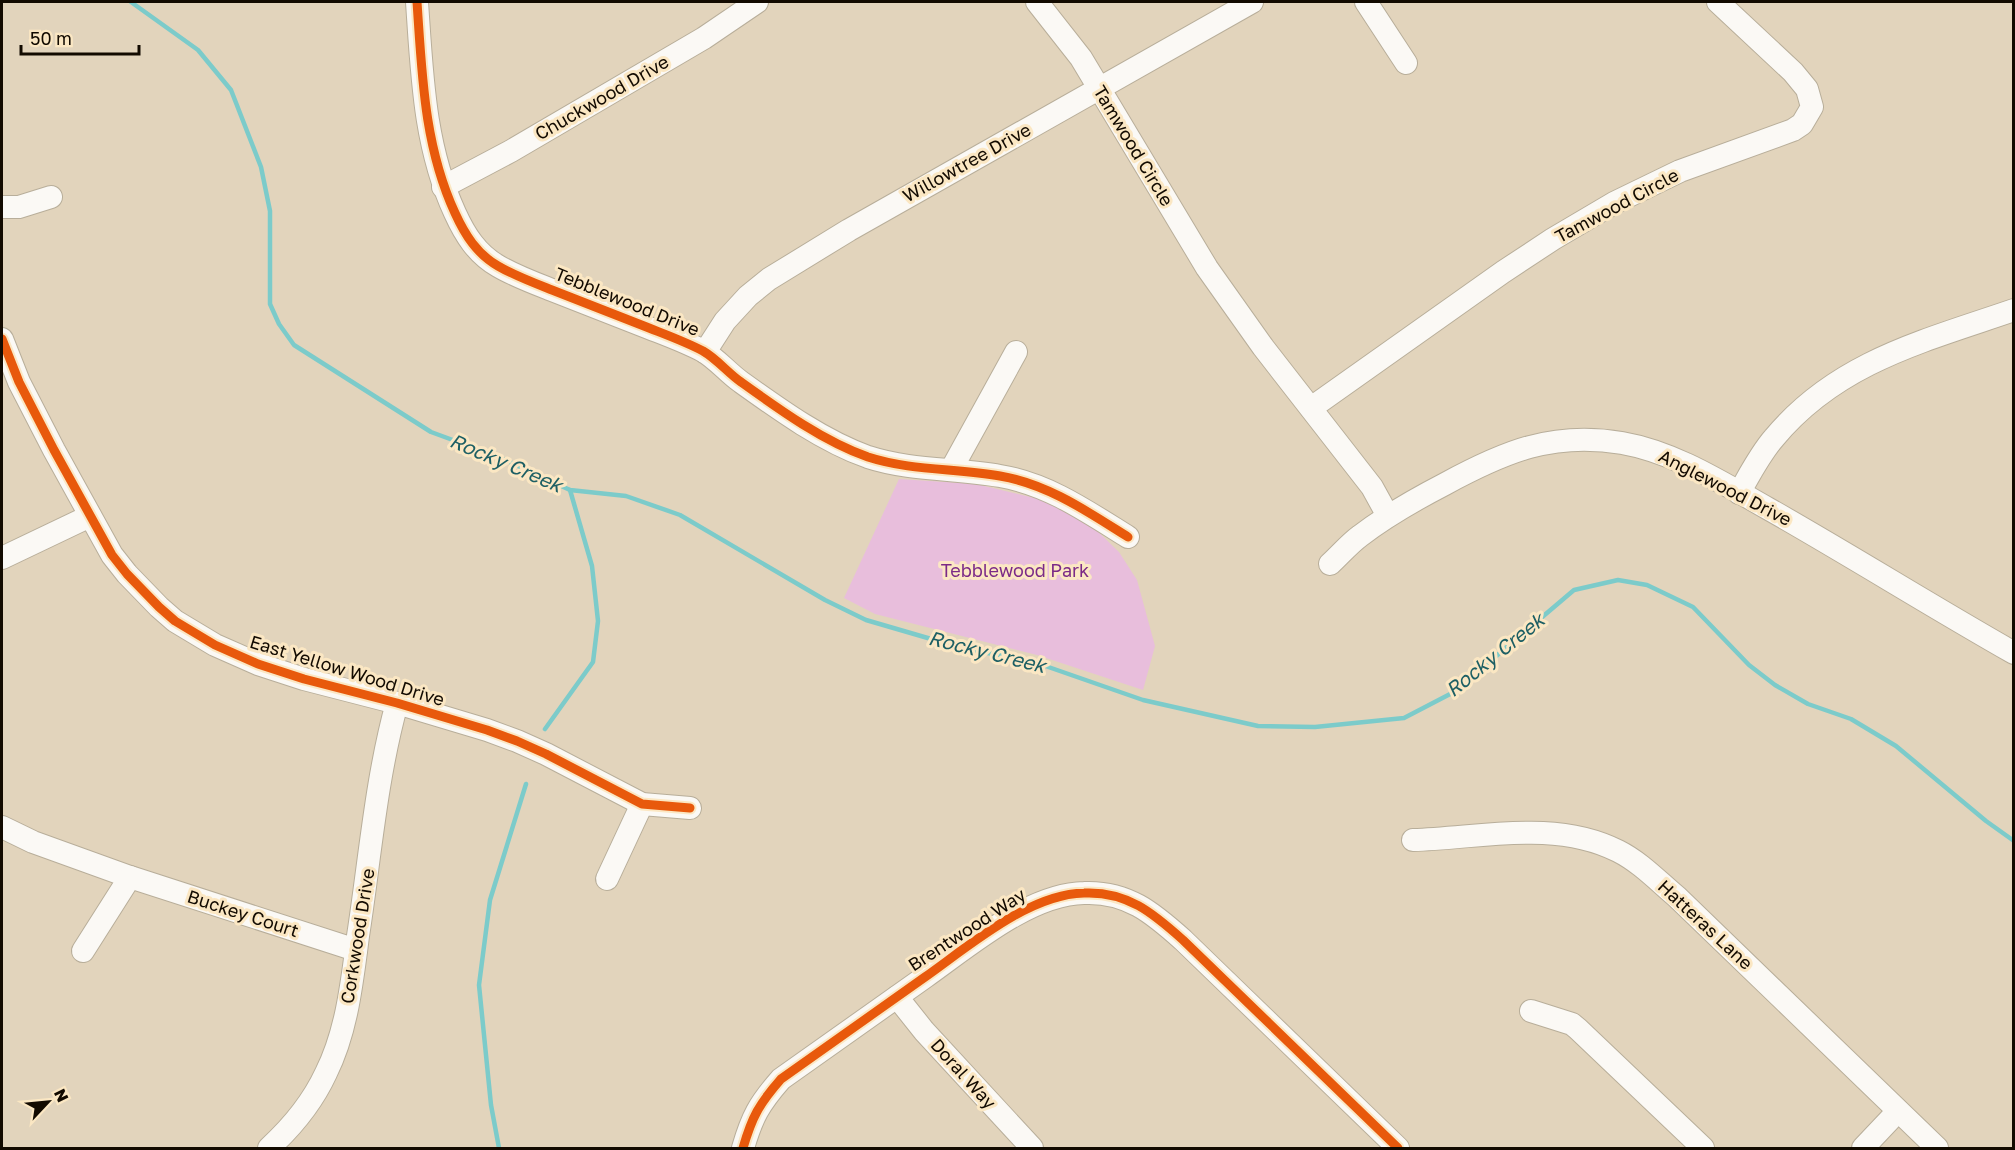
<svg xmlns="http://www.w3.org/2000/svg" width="2015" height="1150" viewBox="0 0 2015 1150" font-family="'Golos Text',sans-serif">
<rect width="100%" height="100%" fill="#e2d4bc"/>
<path fill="#e8bedc" d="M899,479L976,484L1051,502L1088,522L1119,552L1137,580L1155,646L1143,690L1037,655L875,614L844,598Z"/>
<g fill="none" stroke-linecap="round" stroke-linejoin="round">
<g stroke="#7ccbca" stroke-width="4.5">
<path d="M131,2L198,50L231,90L261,167L270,211V304L279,324L294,345L431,432L499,457L570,490L626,496L680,515L825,600L866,620L962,648L1034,662L1143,700L1258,726L1315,727L1404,718L1454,692L1574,590L1618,580L1647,585L1693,607L1749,665L1775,685L1808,704L1851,719L1896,746L1986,821L2014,841"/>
<path d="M545,729L593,662L598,621L592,566L570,490"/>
<path d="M499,1148L491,1105L479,985L490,900L526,784"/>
</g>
<defs>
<g id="minor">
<path d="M417,2C422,74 424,146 455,213C465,235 477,254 498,266C515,276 534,283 552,290C583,302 613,314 644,326C664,334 684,341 703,351C717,359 728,373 741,382C780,410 823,441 868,457C911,471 956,468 1000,476C1048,484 1088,512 1128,537"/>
<path d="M1037,2L1081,58L1207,268L1263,347L1372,487L1388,516"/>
<path d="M1366,2L1406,63"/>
<path d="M443,187L511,151L704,38L757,2"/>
<path d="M2,207H19L51,197"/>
<path d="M2,339L19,382L54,450L112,555L127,574L159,607L175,621L215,645L258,664L304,679L397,703L487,730L517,741L546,754L642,804L690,808"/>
<path d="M705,352L725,321L748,296L769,279L849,230L1252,2"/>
<path d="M1311,408L1503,272L1553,239L1614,203L1680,171L1793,130L1802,124L1812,107L1807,89L1793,72L1718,2"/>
<path d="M951,470L1016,352"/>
<path d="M1739,493C1750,474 1760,454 1774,438C1837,362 1924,341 2014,310"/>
<path d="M2,558L90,516"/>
<path d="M1330,564C1340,555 1349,544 1360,536C1386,516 1416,499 1445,484C1504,452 1553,431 1622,443C1674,452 1721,482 1767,508C1850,555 1931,606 2014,653"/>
<path d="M2,827L33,842L130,877L356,950"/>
<path d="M1413,840C1481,838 1555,819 1618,851C1640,862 1658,881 1677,897L1937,1148"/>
<path d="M607,879L642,804"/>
<path d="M83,951L130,877"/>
<path d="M897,997L924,1031L1032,1148"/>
<path d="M1531,1011L1572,1024L1578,1029L1703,1148"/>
<path d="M269,1148C292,1127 313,1101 326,1073C347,1031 352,982 358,936C370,858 376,779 397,703"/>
<path d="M743,1148C752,1117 759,1104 781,1079C829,1045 877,1011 925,977C969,946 1029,894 1084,893C1127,891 1153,913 1183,940L1398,1148"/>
<path d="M1863,1148L1898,1111"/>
</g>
</defs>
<use href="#minor" stroke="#b8ae9a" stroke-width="24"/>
<use href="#minor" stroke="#fbf9f5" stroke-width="22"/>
<defs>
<g id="cycleway">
<path d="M417,2C422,74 424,146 455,213C465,235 477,254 498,266C515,276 534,283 552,290C583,302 613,314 644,326C664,334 684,341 703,351C717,359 728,373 741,382C780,410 823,441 868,457C911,471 956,468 1000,476C1048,484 1088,512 1128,537"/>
<path d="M2,339L19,382L54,450L112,555L127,574L159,607L175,621L215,645L258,664L304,679L397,703L487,730L517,741L546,754L642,804L690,808"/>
<path d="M743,1148C752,1117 759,1104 781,1079C829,1045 877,1011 925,977C969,946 1029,894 1084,893C1127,891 1153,913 1183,940L1398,1148"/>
</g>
</defs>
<use href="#cycleway" stroke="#fbe7c3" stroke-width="13"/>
<use href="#cycleway" stroke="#e8590c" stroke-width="9"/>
</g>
<g text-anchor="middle" stroke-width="6" stroke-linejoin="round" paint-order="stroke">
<g font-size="18" fill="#120a00" stroke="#fbe7c3">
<text transform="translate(602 98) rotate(-30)" y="6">Chuckwood Drive</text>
<text transform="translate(1133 146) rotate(59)" y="6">Tamwood Circle</text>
<text transform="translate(967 163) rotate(-29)" y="6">Willowtree Drive</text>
<text transform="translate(1617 206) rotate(-28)" y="6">Tamwood Circle</text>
<text transform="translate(627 302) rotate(22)" y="6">Tebblewood Drive</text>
<text transform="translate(1725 488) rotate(27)" y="6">Anglewood Drive</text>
<text transform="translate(347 671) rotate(17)" y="6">East Yellow Wood Drive</text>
<text transform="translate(243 914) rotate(18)" y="6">Buckey Court</text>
<text transform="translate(1705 925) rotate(43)" y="6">Hatteras Lane</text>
<text transform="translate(967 930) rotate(-33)" y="6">Brentwood Way</text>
<text transform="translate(358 936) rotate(-81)" y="6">Corkwood Drive</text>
<text transform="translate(963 1074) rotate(48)" y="6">Doral Way</text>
</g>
<g font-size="18" fill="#7b2a87" stroke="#fbe7c3">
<text x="1015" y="577">Tebblewood Park</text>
</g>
<g font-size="20" font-style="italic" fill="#1d5f64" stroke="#fbe7c3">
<text transform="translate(506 463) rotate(23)" y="7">Rocky Creek</text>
<text transform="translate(987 652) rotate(14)" y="7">Rocky Creek</text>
<text transform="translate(1495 655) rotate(-39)" y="7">Rocky Creek</text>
</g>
</g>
<rect width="2015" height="1150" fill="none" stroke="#120a00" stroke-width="6"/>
<g transform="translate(48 1102) rotate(64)" stroke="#fbe7c3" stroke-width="4.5" paint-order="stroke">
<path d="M0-4.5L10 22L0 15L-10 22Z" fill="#120a00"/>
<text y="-9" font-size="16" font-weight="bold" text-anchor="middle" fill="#120a00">N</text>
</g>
<path d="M21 45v9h118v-9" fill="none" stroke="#120a00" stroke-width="3"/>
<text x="30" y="45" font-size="18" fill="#120a00" stroke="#fbe7c3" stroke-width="4.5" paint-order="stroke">50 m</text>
</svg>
